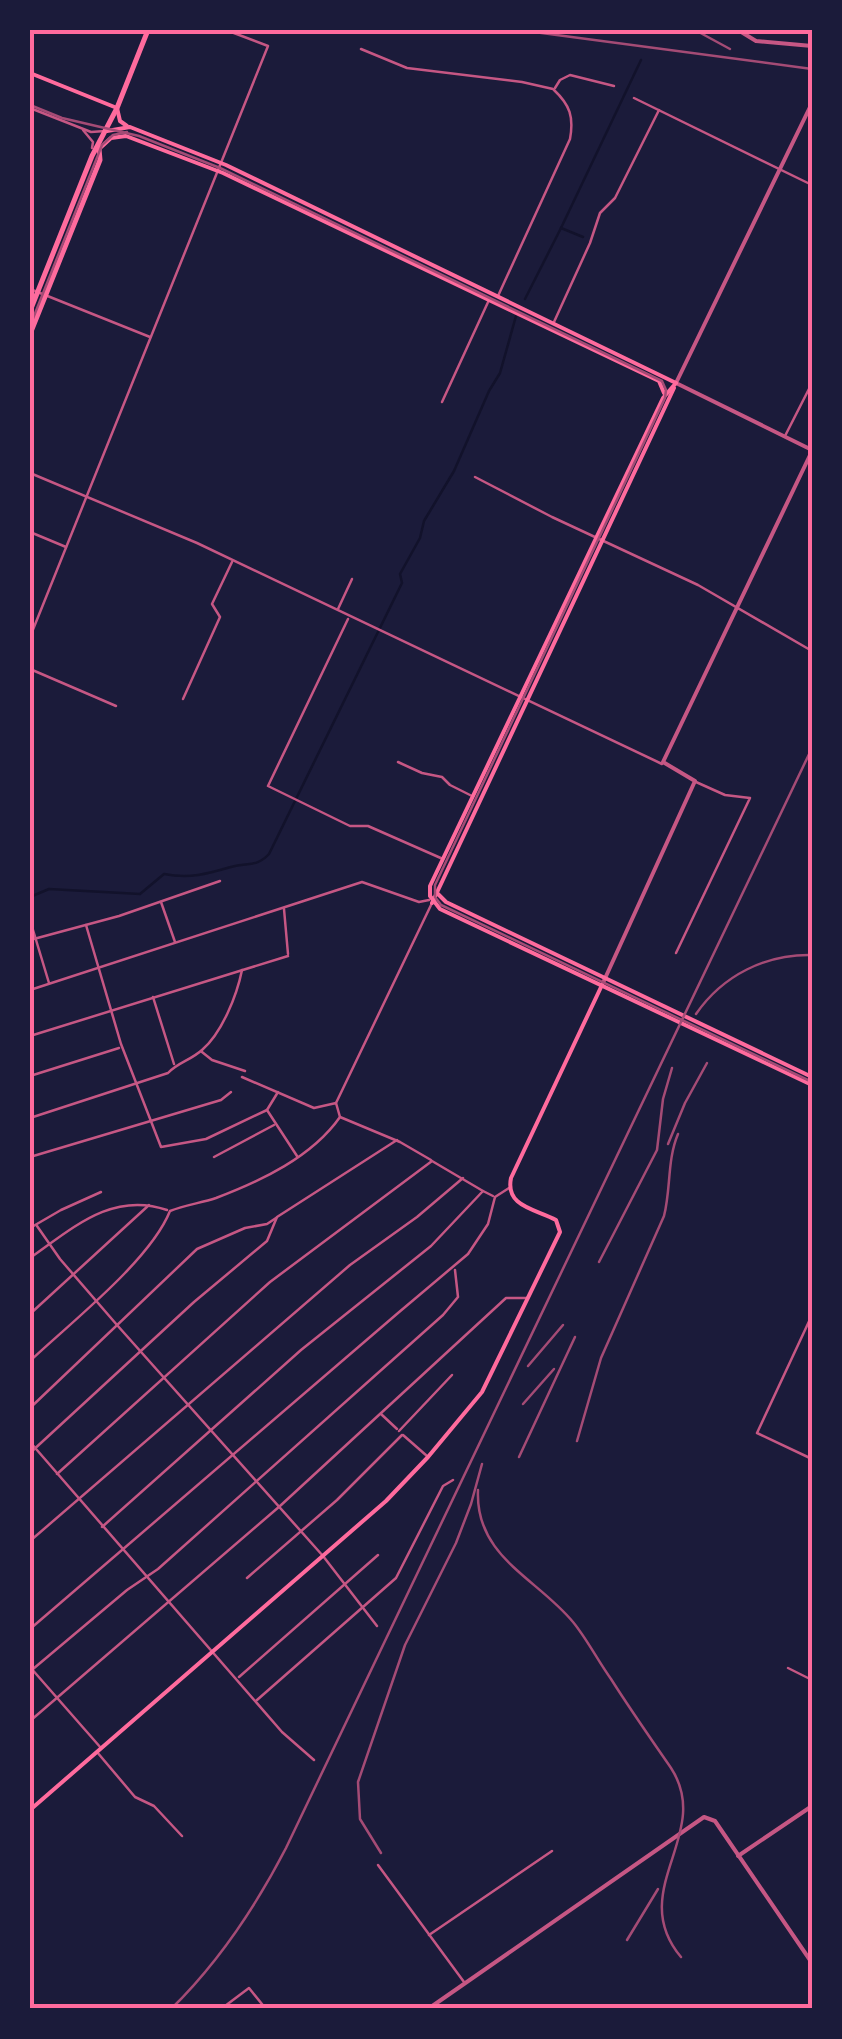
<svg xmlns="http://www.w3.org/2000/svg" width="842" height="2039" viewBox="0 0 842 2039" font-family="'Noto Sans',sans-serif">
<rect width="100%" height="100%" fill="#1b1b3a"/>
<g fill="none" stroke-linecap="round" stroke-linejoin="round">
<g stroke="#12122b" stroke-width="2.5">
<path d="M561,228L641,60"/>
<path d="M525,299L561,228L583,237"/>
<path d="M30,897L49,889L140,894L164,874C190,879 207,874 231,867C247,862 256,868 269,854L402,583L400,574L420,538L424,521L454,471L489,391L500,373L516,316"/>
</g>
<g stroke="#c65784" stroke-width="2.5">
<path d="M361,49L407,68L522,82L553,89"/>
<path d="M555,88L560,80L570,75L614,86"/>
<path d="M634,98L812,185"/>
<path d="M30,108L91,132L105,131"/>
<path d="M83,130L93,142L92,148"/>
<path d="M30,289L150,337"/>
<path d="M498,296L570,139C574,117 570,105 554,90"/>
<path d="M554,322L590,243L600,213L615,198L659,110"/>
<path d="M442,402L489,300"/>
<path d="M785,436L812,383"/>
<path d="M30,473L197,543L662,764"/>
<path d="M475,477L552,517L698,585L812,651"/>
<path d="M30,532L66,547"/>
<path d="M338,609L352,579"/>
<path d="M348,619L268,786L350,826H368L443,859"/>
<path d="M30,637L268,46L226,30"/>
<path d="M30,669L116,706"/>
<path d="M183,699L220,617L212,604L232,562"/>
<path d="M398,762L422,773L442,777L450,785L472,796"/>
<path d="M161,902L175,942"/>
<path d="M284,909L288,954"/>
<path d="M30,920L49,983"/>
<path d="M86,925L121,1044L161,1147L206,1139L267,1110"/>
<path d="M30,940L119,916L220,881"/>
<path d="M676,953L750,798L725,795L696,782"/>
<path d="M30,990L362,882L419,902L429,900"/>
<path d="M153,997L174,1064"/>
<path d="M30,1036L288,956"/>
<path d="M202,1052L212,1060L245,1071"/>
<path d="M30,1076L119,1048"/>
<path d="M242,1077L314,1108L336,1103L340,1117L400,1142L431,1160"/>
<path d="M278,1092L267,1110L297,1156"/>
<path d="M336,1103L432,903"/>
<path d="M30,1118L168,1073C177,1063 191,1060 202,1050C222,1033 237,995 242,970"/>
<path d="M30,1157L221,1100L231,1092"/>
<path d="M214,1157L274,1125"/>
<path d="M37,1226L60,1259L117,1325L323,1556L377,1626"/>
<path d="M30,1228L61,1210L101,1192"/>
<path d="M30,1258C73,1228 112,1191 167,1210"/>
<path d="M30,1314L149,1205"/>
<path d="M812,1315L757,1433L812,1459"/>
<path d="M30,1361C70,1323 150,1261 170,1211C185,1205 201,1203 216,1198C261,1181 312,1157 340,1117"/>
<path d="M30,1408L197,1249L245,1228L267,1224L276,1218"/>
<path d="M381,1414L397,1429"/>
<path d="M399,1431L452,1375"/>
<path d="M403,1435L427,1456"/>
<path d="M30,1442L282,1732L314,1760"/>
<path d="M30,1453L194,1302L267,1241L277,1217L397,1140"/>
<path d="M57,1474L270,1282L432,1161L483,1191"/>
<path d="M102,1527L301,1350L431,1246L483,1191L493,1196"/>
<path d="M30,1541L350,1265L417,1217L463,1178"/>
<path d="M247,1578L337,1500L402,1435"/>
<path d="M30,1629L398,1313L468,1254L488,1224L495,1197L509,1188"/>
<path d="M30,1667L101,1748"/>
<path d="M788,1668L812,1680"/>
<path d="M33,1669L127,1590L158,1569L443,1315L458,1297L455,1270"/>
<path d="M239,1677L378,1555"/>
<path d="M257,1700L396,1578L443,1486L453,1480"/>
<path d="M30,1721L280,1506L506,1298H527"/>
<path d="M97,1752L135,1797L154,1806L182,1836"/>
<path d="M378,1865L464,1982"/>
<path d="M429,1935L552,1851"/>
<path d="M221,2009L249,1988L266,2009"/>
</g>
<g stroke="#c65784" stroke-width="4">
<path d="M738,30L756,41L812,46"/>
<path d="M812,103L676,383L812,450"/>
<path d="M602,985L695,781L663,762L812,451"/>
<path d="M738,1856L812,1806"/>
<path d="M428,2009L704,1817L715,1821L812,1963"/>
</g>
<g stroke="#ff6b9d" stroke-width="4">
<path d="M30,73L117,108L120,121L127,126"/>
<path d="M107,131L130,127L226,165L676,383"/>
<path d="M99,149L111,138L126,136L223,173L659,381L664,393"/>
<path d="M676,383L663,398L430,886V896L440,909L812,1085"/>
<path d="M438,894L446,902L812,1077"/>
<path d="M432,903L674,388"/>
<path d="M30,1810L386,1501L428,1457L482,1392L560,1232L556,1220C536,1209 505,1207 511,1178L602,985"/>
</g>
<g stroke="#ff6b9d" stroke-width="5">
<path d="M30,311L92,156L117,108L148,30"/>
<path d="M30,334L100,160L99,149"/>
</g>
<g stroke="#a44b75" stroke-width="2.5">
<path d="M30,105L62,118L139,136L220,168L662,381L666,390L665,398L435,885V897L441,905L812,1082"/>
<path d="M30,326L102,145L113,135L127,132"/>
</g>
<g stroke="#a44b75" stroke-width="2.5">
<path d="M519,30L812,69"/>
<path d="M695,30L730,49"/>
<path d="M696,1014C723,975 766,954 812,955"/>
<path d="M668,1144L685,1103L707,1063"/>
<path d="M599,1262L657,1150L663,1099L672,1068"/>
<path d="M528,1366L563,1325"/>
<path d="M523,1404L554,1369"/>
<path d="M577,1441L601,1358L664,1216C671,1189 667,1160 678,1134"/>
<path d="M519,1457L575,1337"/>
<path d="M478,1490C475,1557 537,1578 573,1622C587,1639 598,1661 611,1679C630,1709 651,1739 671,1768C714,1834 625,1890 681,1957"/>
<path d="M381,1853L360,1819L358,1782L405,1645L456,1543L471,1504L482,1464"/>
<path d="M627,1940L658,1889"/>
<path d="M171,2009C219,1962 255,1908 286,1848L812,748"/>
</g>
</g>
<rect width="842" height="2039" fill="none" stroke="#1b1b3a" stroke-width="65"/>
<rect x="32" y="32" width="778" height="1974" fill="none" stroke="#ff6b9d" stroke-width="4"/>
</svg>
